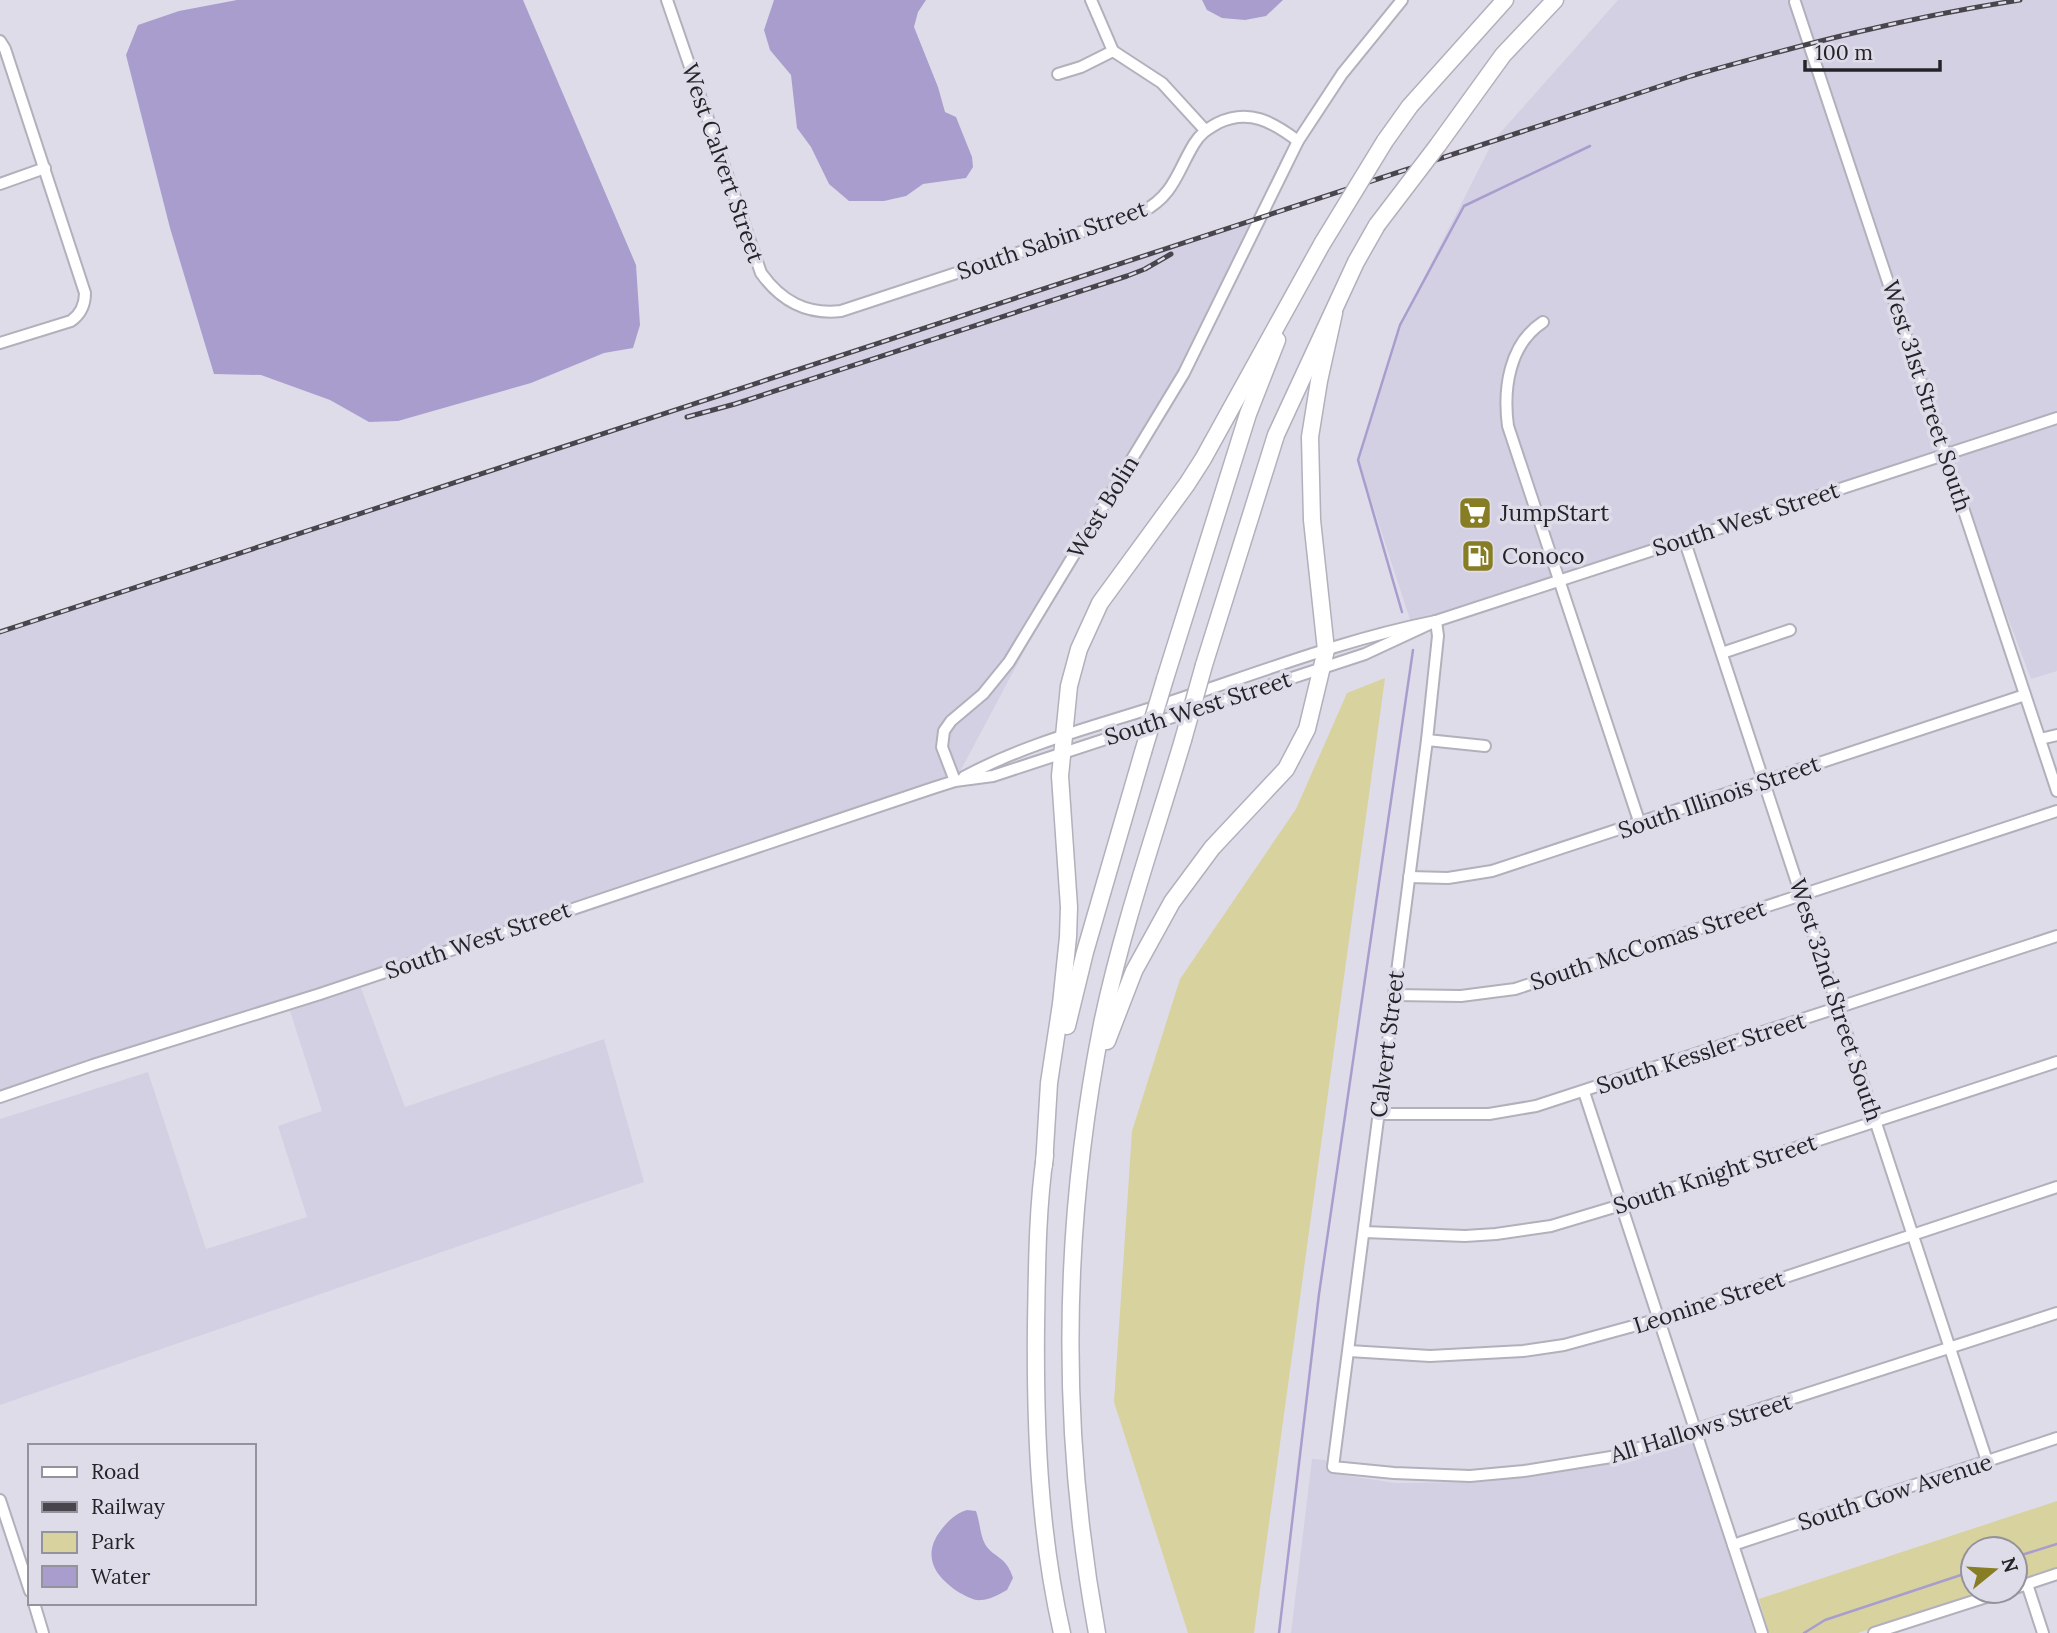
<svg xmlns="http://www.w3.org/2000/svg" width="2057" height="1633" viewBox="0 0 2057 1633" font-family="Lora,serif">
<rect width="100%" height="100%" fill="#dfdce9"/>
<g fill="#d4d0e4">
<path d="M1618,0H2057V671L2031,679L1946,455L1414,632L1358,460L1400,325L1493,141Z"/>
<path d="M1269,215L1086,535L955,781L0,1099V632Z"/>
<path d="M361,988L405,1107L604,1039L644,1182L0,1405V1119L148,1072L206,1249L307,1217L278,1126L322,1111L290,1011Z"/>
<path d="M1688,1442L1692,1444L1696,1452L1754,1633H1291L1312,1459L1326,1460L1328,1469L1335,1474L1396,1483L1484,1482L1549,1474L1619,1461Z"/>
</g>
<g fill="#d7d29e">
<path d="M1385,678L1254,1633H1188L1114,1402L1132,1131L1180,979L1296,809L1347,693Z"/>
<path d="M2057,1501V1568L2015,1581V1549H1973V1591H1986L1858,1633H1769L1759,1599Z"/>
</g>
<g fill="#a99dce">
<path d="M237,0H523L636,265L640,325L633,348L604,353L531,383L398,421L369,422L330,400L261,375L214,374L170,228L126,55L138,25L179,11Z"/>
<path d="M774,0H926L918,12L914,27L938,87L945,112L956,117L972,157L973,167L966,178L923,184L906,196L884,201H849L829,184L811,147L797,128L791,75L770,50L764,30Z"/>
<path d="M1202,0H1283L1266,16L1245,20L1222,18L1207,10Z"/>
<path d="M967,1510L976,1511C980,1522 980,1535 985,1544C993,1558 1006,1555 1013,1578L1007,1590C1000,1594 989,1600 981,1600C974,1601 966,1596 960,1593C935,1577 921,1556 941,1530C949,1520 955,1514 967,1510Z"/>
</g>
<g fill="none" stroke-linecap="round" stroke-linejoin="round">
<g stroke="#a99dce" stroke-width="2.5">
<path d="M1402,612L1358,460L1400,325L1464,206L1590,146"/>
<path d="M2015,1557L2057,1544"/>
<path d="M1279,1633L1319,1294L1413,650"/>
<path d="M1804,1633L1825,1620L1973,1571"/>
</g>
<defs>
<g id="minor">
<path d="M667,0L761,273C781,301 806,315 841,311L1142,212C1174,195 1177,172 1194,144C1200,134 1207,129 1218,123C1249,108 1273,122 1298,141"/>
<path d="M1091,0L1113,51L1162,83L1205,130"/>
<path d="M1795,2L2057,791"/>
<path d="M0,41L5,49L85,293C85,305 81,314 71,321L0,343"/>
<path d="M1058,74L1081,67L1113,51"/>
<path d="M0,184L45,168"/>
<path d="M1543,322C1509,344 1503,389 1508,426L1640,824"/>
<path d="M1684,539L1987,1461"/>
<path d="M1436,621L1438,636L1427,740L1333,1467L1394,1473L1470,1476L1524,1471L1611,1457L2057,1313"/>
<path d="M1722,653L1790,630"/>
<path d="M2040,739L2057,735"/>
<path d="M1427,740L1485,746"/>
<path d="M964,777C1028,742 1101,725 1170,702C1258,673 1345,639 1436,621L2057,418"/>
<path d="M955,781L942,747L944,731L951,721L983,694L1009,662L1184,373L1298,141L1342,74L1402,0"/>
<path d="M1409,877L1448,878L1492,871L2025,695"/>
<path d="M1394,995L1461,996L1515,989L2057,811"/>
<path d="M1584,1092L1762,1633"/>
<path d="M0,1097L93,1065L320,994L933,788L955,781L993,776L1365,654L1436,621"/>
<path d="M1378,1114H1489L1536,1106L2057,936"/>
<path d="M1364,1232L1465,1236L1496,1234L1551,1226L1621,1205L2057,1062"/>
<path d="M1349,1351L1430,1356L1523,1351L1564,1345L1659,1319L2057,1187"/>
<path d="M0,1500L30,1591"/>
<path d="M1733,1545L2057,1438"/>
<path d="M2027,1584L2043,1633"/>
<path d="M2015,1588L2057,1574"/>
<path d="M34,1603L43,1633"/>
<path d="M1874,1633L2005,1591"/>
</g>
<g id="highway">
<path d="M1385,141L1410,106L1505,0"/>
<path d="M1438,145L1503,55L1555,0"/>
<path d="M1204,665L1276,435L1356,262L1377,225"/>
<path d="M1165,679L1248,414L1277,340"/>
<path d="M1067,1026L1085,952L1143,752"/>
<path d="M1107,1041L1134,971L1172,902L1212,848L1286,769L1307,729L1326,650L1312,520L1310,437L1319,381L1334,313"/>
<path d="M1045,1155C1037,1211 1037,1268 1036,1325C1035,1427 1039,1533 1062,1633"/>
<path d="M1044,1165L1049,1083L1061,1004L1068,937L1069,907L1060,776L1069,686L1079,649L1100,603L1187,484L1203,459L1322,244"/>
<path d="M1097,1633C1060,1431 1062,1226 1102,1024C1122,928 1155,834 1183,740"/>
</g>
</defs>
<use href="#minor" stroke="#b2b0bb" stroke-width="14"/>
<use href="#highway" stroke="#b2b0bb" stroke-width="19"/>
<use href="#minor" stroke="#fff" stroke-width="10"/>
<use href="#highway" stroke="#fff" stroke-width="16"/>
<defs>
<g id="rail">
<path d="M687,417L735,404L1127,276L1145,269L1171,254"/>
<path d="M0,632L1691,76C1800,45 1908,17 2020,0"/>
</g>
</defs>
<use href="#rail" stroke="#48464c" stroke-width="5"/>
<use href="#rail" stroke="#dfdce9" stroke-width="2.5" stroke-dasharray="8" stroke-linecap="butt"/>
<defs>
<g id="highway-bridge">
<path d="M1377,225L1438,145"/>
<path d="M1322,244L1385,141"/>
<path d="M1183,740L1204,665"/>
<path d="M1143,752L1165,679"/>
</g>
</defs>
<use href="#highway-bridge" stroke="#b2b0bb" stroke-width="19" stroke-linecap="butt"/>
<use href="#highway-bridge" stroke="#fff" stroke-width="16"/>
</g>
<defs>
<symbol id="supermarket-square" viewBox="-11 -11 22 22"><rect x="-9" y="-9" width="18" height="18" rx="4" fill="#877d24" stroke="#dfdce9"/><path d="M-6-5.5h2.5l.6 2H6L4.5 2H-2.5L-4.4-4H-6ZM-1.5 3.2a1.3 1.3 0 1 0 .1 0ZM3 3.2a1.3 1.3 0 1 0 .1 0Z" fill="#fff"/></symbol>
<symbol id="fuel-square" viewBox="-11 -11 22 22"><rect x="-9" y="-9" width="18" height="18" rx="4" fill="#877d24" stroke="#dfdce9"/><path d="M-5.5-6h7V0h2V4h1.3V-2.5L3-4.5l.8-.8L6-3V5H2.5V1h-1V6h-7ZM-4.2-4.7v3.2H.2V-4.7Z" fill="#fff"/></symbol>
</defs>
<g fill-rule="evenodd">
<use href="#supermarket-square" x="1456" y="494" width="38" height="38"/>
<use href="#fuel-square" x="1459" y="537" width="38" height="38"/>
</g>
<g text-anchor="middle" stroke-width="7" stroke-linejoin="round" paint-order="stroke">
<g font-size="23" fill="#242327" stroke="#dfdce9">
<text transform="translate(723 163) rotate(71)" y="8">West Calvert Street</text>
<text transform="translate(1052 240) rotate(-19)" y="8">South Sabin Street</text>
<text transform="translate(1927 396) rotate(72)" y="8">West 31st Street South</text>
<text transform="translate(1103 507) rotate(-59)" y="8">West Bolin</text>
<text transform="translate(1746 519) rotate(-18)" y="8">South West Street</text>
<text transform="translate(1198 708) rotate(-18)" y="8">South West Street</text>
<text transform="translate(1719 797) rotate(-19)" y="8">South Illinois Street</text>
<text transform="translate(478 940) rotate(-19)" y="8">South West Street</text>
<text transform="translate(1648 945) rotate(-18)" y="8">South McComas Street</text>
<text transform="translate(1836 1000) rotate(72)" y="8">West 32nd Street South</text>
<text transform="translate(1387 1044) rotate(-83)" y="8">Calvert Street</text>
<text transform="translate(1701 1053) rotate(-18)" y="8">South Kessler Street</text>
<text transform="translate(1715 1174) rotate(-18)" y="8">South Knight Street</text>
<text transform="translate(1709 1302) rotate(-18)" y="8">Leonine Street</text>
<text transform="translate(1701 1428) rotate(-17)" y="8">All Hallows Street</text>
<text transform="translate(1895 1492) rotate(-18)" y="8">South Gow Avenue</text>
</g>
<g font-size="23" fill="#242327" stroke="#dfdce9" text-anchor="start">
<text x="1500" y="521">JumpStart</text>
<text x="1502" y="564">Conoco</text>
</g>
</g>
<rect x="28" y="1444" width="228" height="161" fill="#dfdce9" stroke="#94929b" stroke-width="2"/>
<rect x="42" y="1467" width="35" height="10" fill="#ffffff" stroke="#94929b" stroke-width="2"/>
<text x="91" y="1479" font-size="21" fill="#242327">Road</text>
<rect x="42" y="1502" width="35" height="10" fill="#48464c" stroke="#94929b" stroke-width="2"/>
<text x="91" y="1514" font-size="21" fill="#242327">Railway</text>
<rect x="42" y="1532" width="35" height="21" fill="#d7d29e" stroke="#94929b" stroke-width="2"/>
<text x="91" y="1549" font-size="21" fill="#242327">Park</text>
<rect x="42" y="1566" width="35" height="21" fill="#a99dce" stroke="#94929b" stroke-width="2"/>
<text x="91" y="1584" font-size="21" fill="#242327">Water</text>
<g transform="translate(1994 1570) rotate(72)"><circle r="33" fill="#dfdce9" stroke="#94929b" stroke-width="2"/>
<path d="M0-5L12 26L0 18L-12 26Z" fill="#877d24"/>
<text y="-10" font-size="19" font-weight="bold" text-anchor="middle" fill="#242327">N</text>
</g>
<path d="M1805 60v10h135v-10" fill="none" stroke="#242327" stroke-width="3.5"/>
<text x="1815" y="60" font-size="21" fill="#242327" stroke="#dfdce9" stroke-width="5" paint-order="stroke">100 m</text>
</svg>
